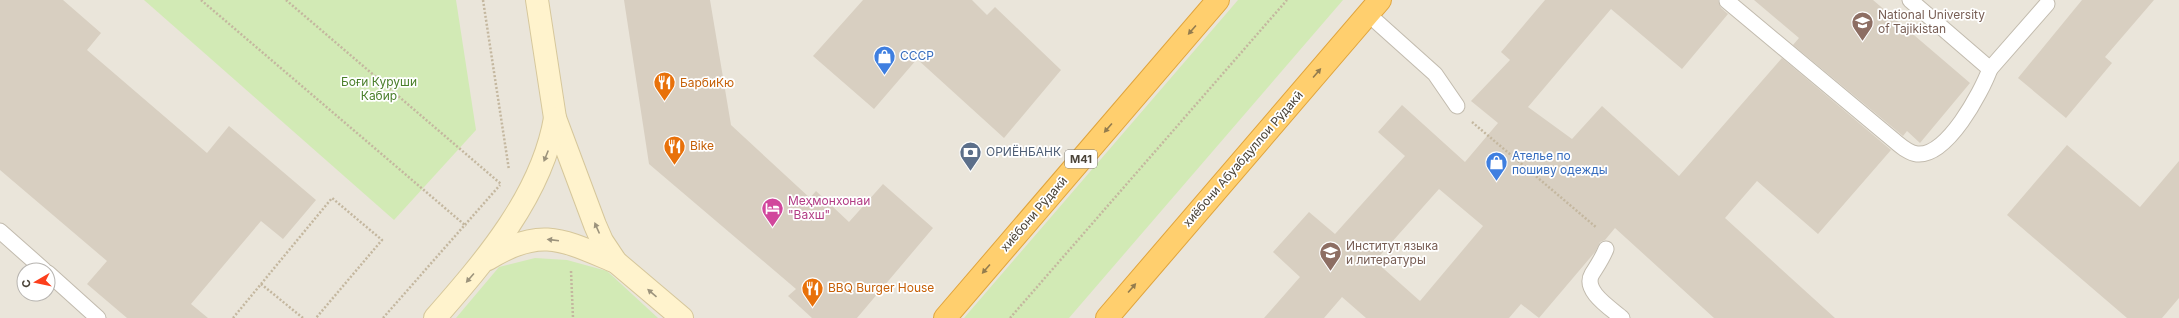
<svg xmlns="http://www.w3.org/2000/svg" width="2179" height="318" viewBox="0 0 2179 318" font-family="Inter,sans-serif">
<rect width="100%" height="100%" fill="#f6f3ec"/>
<path fill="#eae5da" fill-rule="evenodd" d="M0,0H2179V318H0ZM24,270H48V294H24Z"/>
<g fill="#d2eab5">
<path d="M144,0H456L476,130L394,220Z"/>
<path d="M1238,0H1343L1069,318H964Z"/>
<path d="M535,258L567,260L607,271L658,318H456L499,267Z"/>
</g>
<g fill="#d8cfc1" fill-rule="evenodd">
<path d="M0,0H63L101,33L87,50L207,153L229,126L316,200L283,239L261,221L191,304L208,318H127L87,284L107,261L0,170Z"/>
<path d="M624,0H710L731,125L810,198L816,191L849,222L883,184L933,228L857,318H812L788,296L796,289L649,164Z"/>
<path d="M863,0H972L987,15L995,7L1061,70L1004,138L917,59L874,109L813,56Z"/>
<path d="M1545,0H1718L1721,8L1728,14L1682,69L1611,9L1528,107L1572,139L1602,106L1679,176L1782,58L1891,150L1818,234L1757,181L1725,218L1835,318H1714L1615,228L1605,240L1600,242L1595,252L1539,318L1521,304L1509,318H1366L1342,297L1324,318H1264L1300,277L1273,252L1309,212L1335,234L1405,156L1378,132L1402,105L1465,162L1498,123L1471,101L1510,60L1501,52ZM1439,189L1483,226L1420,301L1375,261Z"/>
<path d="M1754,0H1873L1970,83L1920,143L1907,131L1903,136L1793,45L1799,38Z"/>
<path d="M2082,0H2154L2105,57L2112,63L2066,118L2018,78Z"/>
<path d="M2067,145L2140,207L2179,161V298L2162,318H2127L2007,215Z"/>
</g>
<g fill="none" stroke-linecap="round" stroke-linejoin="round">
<defs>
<g id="lane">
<path d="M1910,0L1990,69L2047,4"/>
<path d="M1727,1L1896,142C1902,147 1909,153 1917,154C1947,157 1981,93 1990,69"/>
<path d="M1368,14L1435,74L1457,106"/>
<path d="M0,231L44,270"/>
<path d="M1606,249C1602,259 1597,266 1592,274C1582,291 1612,309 1622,318"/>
<path d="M48,273L98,318"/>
</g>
<g id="secondary">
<path d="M537,0L555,118L595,225L602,241L616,262L682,318"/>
<path d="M488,259C541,226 563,240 616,262"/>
<path d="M435,318C485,261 542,195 555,118"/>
</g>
<g id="highway">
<path d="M945,318L1218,0"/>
<path d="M1107,318L1380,0"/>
</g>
</defs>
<use href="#lane" stroke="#c2bbae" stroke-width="17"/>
<use href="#secondary" stroke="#d6c79b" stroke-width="24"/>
<use href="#highway" stroke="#e0a43c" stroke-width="24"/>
<g stroke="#c4b79f" stroke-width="2.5" stroke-dasharray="2 2" stroke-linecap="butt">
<path d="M201,0L466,226"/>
<path d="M286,0L501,184"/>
<path d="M483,0L509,170"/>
<path d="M1472,122L1597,228"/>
<path d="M571,271L573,318"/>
<path d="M261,284L303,318"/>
<path d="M233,318L332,198L382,240L316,318"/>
<path d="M383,318L500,185"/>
<path d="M1010,318L1287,0"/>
</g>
<use href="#lane" stroke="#fff" stroke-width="15"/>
<use href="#secondary" stroke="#fff3cd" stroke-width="22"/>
<use href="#highway" stroke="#ffcf6e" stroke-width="22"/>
</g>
<defs><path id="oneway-solid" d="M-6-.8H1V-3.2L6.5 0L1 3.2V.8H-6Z"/></defs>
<g fill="#937c4e">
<use href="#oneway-solid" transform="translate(1192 30) rotate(131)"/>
<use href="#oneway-solid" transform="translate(1317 73) rotate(-49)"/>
<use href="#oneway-solid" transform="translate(1108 128) rotate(131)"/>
<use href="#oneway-solid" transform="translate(986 269) rotate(131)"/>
<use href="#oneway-solid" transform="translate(1132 288) rotate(-49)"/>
</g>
<g fill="#9c937c">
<use href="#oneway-solid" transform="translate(546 156) rotate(112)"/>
<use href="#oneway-solid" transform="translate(597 228) rotate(-114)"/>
<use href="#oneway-solid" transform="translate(553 240) rotate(-173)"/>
<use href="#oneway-solid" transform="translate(470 278) rotate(131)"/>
<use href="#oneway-solid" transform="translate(652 293) rotate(-139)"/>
</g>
<defs>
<symbol id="university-pin" viewBox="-11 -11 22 30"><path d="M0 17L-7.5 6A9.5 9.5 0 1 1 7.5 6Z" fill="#8d6e63" stroke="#fff"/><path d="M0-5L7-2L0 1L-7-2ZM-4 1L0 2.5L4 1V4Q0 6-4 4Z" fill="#fff"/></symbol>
<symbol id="shop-pin" viewBox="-11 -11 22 30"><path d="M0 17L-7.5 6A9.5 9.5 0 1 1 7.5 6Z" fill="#3f7fe0" stroke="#fff"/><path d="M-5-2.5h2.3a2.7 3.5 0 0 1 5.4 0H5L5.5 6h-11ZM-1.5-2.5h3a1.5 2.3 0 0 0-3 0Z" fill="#fff"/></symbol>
<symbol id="restaurant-pin" viewBox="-11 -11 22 30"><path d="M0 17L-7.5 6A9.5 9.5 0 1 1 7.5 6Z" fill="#e8710a" stroke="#fff"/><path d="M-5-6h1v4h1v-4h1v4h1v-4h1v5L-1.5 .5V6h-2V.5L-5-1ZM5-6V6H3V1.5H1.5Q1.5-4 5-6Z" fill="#fff"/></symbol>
<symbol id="bank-pin" viewBox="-11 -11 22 30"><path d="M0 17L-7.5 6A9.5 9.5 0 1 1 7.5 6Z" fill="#5c6f8a" stroke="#fff"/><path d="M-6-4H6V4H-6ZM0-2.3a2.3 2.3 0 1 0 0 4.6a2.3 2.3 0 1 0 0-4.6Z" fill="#fff"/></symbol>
<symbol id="hotel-pin" viewBox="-11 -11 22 30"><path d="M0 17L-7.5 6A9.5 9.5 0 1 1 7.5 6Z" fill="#d1479c" stroke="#fff"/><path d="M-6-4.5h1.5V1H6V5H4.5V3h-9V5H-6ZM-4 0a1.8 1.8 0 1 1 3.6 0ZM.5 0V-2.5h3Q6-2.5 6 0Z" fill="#fff"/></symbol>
</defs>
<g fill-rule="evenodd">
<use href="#university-pin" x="1850" y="10" width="25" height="34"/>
<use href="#shop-pin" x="872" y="44" width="25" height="34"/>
<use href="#restaurant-pin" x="652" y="70" width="25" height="34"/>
<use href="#restaurant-pin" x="662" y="134" width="25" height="34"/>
<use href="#bank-pin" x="958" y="140" width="25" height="34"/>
<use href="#shop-pin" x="1484" y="150" width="25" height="34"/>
<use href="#hotel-pin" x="760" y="196" width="25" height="34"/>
<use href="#university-pin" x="1318" y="240" width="25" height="34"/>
<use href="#restaurant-pin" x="800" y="276" width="25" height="34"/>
</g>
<g text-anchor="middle" stroke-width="3.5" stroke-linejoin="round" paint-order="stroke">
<rect fill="#fff" stroke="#817c74" stroke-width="1" x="1065" y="150" width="32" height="18" rx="3"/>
<g font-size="11" font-weight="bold" fill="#4b4439">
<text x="1081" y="163">M41</text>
</g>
<g font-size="12" fill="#785e54" stroke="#fff" text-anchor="start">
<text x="1878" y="19">National University<tspan x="1878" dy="14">of Tajikistan</tspan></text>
<text x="1346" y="250">Институт языка<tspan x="1346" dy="14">и литературы</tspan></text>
</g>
<g font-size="12" fill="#366cbe" stroke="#fff" text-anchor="start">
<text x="900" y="60">СССР</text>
<text x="1512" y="160">Ателье по<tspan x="1512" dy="14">пошиву одежды</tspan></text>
</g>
<g font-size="12" fill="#4a7f2a" stroke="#fff">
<text x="379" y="86">Боғи Куруши<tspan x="379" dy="14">Кабир</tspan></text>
</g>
<g font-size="12" fill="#c56008" stroke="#fff" text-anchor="start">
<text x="680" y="87">БарбиКю</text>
<text x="690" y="150">Bike</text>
<text x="828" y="292">BBQ Burger House</text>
</g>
<g font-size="12" fill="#4e5e75" stroke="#fff" text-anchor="start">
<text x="986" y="156">ОРИЁНБАНК</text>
</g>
<g font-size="12" fill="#4b4439" stroke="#fff">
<text transform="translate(1243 159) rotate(-49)" y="4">хиёбони Абуабдуллои Рӯдакӣ</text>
<text transform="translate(1034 214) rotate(-49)" y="4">хиёбони Рӯдакӣ</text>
</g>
<g font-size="12" fill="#b23c85" stroke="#fff" text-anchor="start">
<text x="788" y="205">Меҳмонхонаи<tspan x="788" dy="14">"Вахш"</tspan></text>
</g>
</g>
<g transform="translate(36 282) rotate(261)"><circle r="19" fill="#ffffff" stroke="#b7b4b0"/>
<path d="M0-3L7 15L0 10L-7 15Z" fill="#fc3f1d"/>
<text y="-6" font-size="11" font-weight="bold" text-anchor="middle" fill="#4b4439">С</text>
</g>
</svg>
